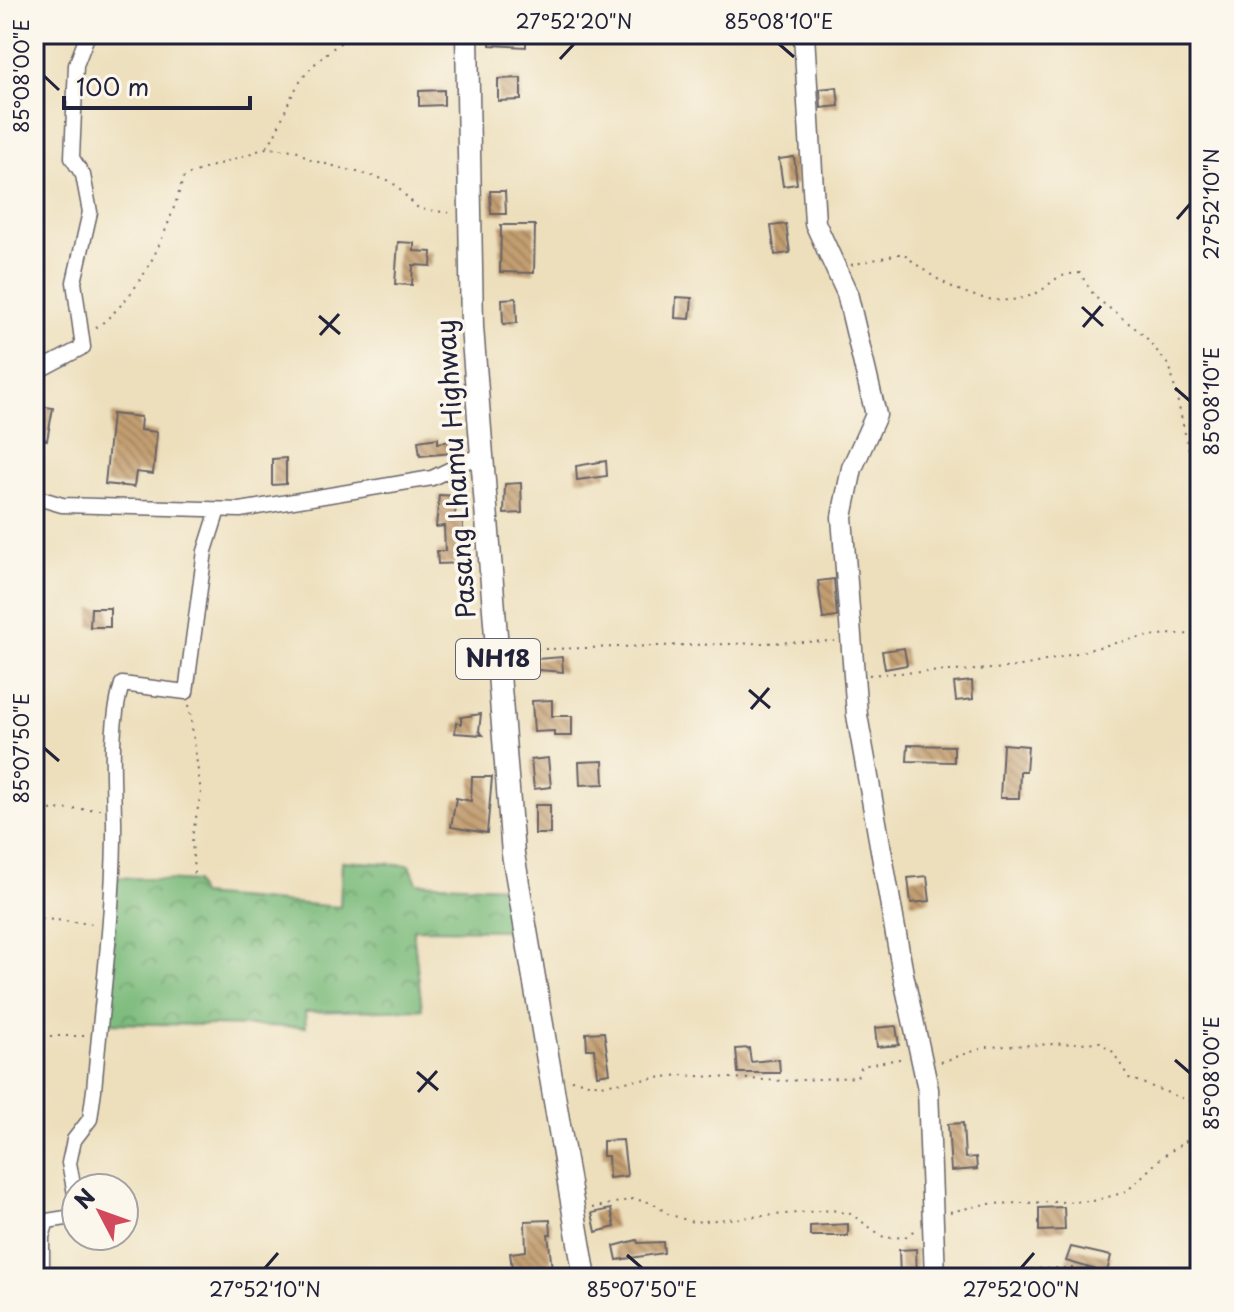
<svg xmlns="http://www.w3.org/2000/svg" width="1234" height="1312" viewBox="0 0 1234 1312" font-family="'Playpen Sans',sans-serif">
<defs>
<pattern id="forest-crowns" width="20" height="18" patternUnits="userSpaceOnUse" patternTransform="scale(2)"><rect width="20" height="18" fill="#7cbb7b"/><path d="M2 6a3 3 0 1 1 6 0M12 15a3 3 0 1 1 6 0" fill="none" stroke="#659866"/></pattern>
<pattern id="building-back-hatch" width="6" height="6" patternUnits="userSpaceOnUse" patternTransform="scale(2)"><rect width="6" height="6" fill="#c39e71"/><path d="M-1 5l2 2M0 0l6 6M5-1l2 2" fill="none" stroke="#9e805e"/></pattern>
</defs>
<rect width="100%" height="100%" fill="#fbf7ec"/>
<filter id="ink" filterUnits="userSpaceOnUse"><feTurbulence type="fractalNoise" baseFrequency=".0125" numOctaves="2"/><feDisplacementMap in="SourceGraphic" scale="16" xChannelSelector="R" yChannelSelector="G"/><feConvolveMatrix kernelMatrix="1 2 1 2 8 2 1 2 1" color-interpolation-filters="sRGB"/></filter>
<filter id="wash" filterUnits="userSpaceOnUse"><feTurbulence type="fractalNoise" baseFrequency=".006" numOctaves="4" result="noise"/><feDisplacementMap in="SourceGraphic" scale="32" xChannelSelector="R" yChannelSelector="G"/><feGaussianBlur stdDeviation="1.8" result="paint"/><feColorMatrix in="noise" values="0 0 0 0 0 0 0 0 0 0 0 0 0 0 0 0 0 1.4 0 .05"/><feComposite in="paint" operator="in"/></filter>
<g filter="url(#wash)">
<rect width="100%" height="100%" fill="#eddfbc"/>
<path fill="url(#forest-crowns)" stroke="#4f6e5b" stroke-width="2" d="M342,861L410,865L417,883L506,887L512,930L413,929L422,1009L305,1012L306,1027L107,1023L117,877L195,882L200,895L340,907Z"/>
<g id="blocks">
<g fill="url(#building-back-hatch)">
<path d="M490,34H526V47L490,45Z"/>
<path d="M521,78V100L498,101V79Z"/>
<path d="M837,87L839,106L821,108L820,89Z"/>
<path d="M444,90V105L419,106V91Z"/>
<path d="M794,157L797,184L783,186L779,159Z"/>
<path d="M490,191H505L506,214H491Z"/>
<path d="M786,224L790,253L775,255L771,226Z"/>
<path d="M501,225H535L534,273L500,272Z"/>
<path d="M398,242L414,243V251L432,252L431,266L413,265L412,285L395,284Z"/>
<path d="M676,297L692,298L690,319L675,318Z"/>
<path d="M516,298L517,323L503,324L502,299Z"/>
<path d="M39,406L53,408L47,440L34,438Z"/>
<path d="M112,414L141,417L140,430L157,432L153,474L136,472L134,487L105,484Z"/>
<path d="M438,438V443L462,439L464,452L420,456L418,441Z"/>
<path d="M286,458V484L272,485V459Z"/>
<path d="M606,461L607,476L577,480L576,466Z"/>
<path d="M521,483L522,513L504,514L505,484Z"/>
<path d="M439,495L458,496L454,519L463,518L462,563L438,564L437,551H445L444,526L436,527Z"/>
<path d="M834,579L837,617L823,619L818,581Z"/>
<path d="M91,608H110V627H90Z"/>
<path d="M904,648L907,665L885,669L882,651Z"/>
<path d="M562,657L563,672L513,668L512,661Z"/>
<path d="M972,681L973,699L956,701L954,683Z"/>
<path d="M552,700V716H572V736H554V731L534,732L532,701Z"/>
<path d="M481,714L479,731L483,735L455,733L456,722L461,724V717Z"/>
<path d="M1003,744L1028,746L1026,771H1020L1019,798H1000Z"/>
<path d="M908,745L954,746V762L907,761Z"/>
<path d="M548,758L551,787L534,789L531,760Z"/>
<path d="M603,761L604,784L580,785L579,762Z"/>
<path d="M472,777H492L487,833L451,827L456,798L471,801Z"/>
<rect x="535" y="805" width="15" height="29"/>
<path d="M927,876L930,901L911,903L908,878Z"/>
<path d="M896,1026L899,1045L877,1047L875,1028Z"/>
<path d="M604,1032L610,1073L597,1075L594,1049H587L586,1033Z"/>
<path d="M749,1048L751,1062L779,1059L780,1073H738L736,1049Z"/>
<path d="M963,1123L965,1158L976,1157L977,1169L951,1171L948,1124Z"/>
<path d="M623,1140L627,1176L609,1178L608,1156H603V1141Z"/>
<path d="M1064,1207L1065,1230L1039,1231V1208Z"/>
<path d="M611,1209L615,1227L596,1232L592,1213Z"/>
<path d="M550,1220L551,1234H548L553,1278H543L542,1265L512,1268L510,1253L526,1251L525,1221Z"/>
<path d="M848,1224V1236H810V1226Z"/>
<path d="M637,1240L638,1243L663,1242L664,1253L617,1260L614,1246Z"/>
<path d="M1071,1247L1111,1256L1107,1272L1100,1278H1088L1094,1269L1066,1261Z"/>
<path d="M916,1249L917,1278H900L899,1250Z"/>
</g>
</g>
</g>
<g filter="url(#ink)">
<use href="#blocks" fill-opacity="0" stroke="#696468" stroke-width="2"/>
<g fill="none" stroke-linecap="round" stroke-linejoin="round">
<defs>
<g id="minor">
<path d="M34,373L83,347L74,282L90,212L83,175L72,158L76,65L88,34"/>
<path d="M34,456L35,497L62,505L240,510L432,478L482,454"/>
<path d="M76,1199L69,1163L74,1140L90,1119L94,1090C101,1008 113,919 114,838C115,786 107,735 122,684L186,692L205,551L218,510"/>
<path d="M42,1278V1237L47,1221L66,1218L76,1211"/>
</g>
<path id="secondary" d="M804,34L815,223L847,293L876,415L852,468L842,517L857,715L903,974L928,1089L935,1278"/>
<path id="primary" d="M467,34L472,327L513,854L585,1278"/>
</defs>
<use href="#minor" stroke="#696468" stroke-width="17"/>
<use href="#secondary" stroke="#696468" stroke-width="23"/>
<use href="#primary" stroke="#696468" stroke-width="25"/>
<g stroke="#696468" stroke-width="2" stroke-dasharray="2 6" stroke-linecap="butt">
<path d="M267,147C280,129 284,109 295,90C309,65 330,49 354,34"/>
<path d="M851,265L903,253C935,282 987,313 1032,295C1055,286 1048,275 1080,273L1095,297L1144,335L1170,367L1188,447L1200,468"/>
<path d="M96,328C145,291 167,233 184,176L266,148L296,150L311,160L391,181L419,209L452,213"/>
<path d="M513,650L835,641"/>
<path d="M869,675C914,671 960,672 1005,668C1064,663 1143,625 1200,636"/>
<path d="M189,705L201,793L192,837L194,876"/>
<path d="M34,810L101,809"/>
<path d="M34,918L95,924"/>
<path d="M34,1036H85"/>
<path d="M941,1062L986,1047L1100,1042L1113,1052L1129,1078L1200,1105"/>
<path d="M571,1080L601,1085L680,1075L783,1081L857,1077L862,1066L904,1058"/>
<path d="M592,1208L633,1199L653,1203L668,1214L693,1222L832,1210L851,1214L885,1238L905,1237L916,1229"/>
<path d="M950,1212L985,1204L1093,1201L1126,1192L1162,1157L1200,1132"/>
<path d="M951,1271L1072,1268L1082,1278"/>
</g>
<use href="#minor" stroke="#fff" stroke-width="14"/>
<use href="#secondary" stroke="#fff" stroke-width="20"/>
<use href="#primary" stroke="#fff" stroke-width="22"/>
</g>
</g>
<path fill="none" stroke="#22223b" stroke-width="3" d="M779,44L794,57M560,59L574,44M44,76L59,90M1177,219L1190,204M1082,307L1103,326M319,316L340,334M1083,327L1101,306M320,335L339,314M1175,388L1190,401M749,690L770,708M751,709L769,688M44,748L59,761M1175,1060L1190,1073M417,1072L438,1090M418,1092L437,1071M627,1255L642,1268M265,1268L278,1253M1021,1268L1034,1253"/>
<g text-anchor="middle" stroke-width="7" stroke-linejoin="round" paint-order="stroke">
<rect fill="#fbf7ec" stroke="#636270" stroke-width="2" x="456" y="639" width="84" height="40" rx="6"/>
<g font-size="24" font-weight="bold" fill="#22223b">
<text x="498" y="667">NH18</text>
</g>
<g font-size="26" fill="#22223b" stroke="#fbf7ec">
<text transform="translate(456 469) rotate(-94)" y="9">Pasang Lhamu Highway</text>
</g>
</g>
<rect width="1234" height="1312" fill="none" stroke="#fbf7ec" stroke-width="88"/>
<g transform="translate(100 1212) rotate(311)"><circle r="38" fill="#fbf7ec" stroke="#a4a2a5" stroke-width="2"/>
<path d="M0-6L14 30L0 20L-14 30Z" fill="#d1495b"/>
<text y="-12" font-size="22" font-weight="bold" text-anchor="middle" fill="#22223b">N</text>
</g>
<path d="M64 96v12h186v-12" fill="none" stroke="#22223b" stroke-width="4"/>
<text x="76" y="96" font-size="24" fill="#22223b" stroke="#fbf7ec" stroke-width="6" paint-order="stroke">100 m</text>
<rect x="44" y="44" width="1146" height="1224" fill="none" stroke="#22223b" stroke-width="3"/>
<g font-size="20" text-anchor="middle" fill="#22223b">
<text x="574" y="29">27°52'20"N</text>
<text x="779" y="29">85°08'10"E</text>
<text transform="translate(22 76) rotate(-90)" y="7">85°08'00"E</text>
<text transform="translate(1212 204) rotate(-90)" y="7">27°52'10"N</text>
<text transform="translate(1212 401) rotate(-90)" y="7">85°08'10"E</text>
<text transform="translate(22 748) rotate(-90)" y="7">85°07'50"E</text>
<text transform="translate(1212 1073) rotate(-90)" y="7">85°08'00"E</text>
<text x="265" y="1297">27°52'10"N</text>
<text x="642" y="1297">85°07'50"E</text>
<text x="1021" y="1297">27°52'00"N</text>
</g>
</svg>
